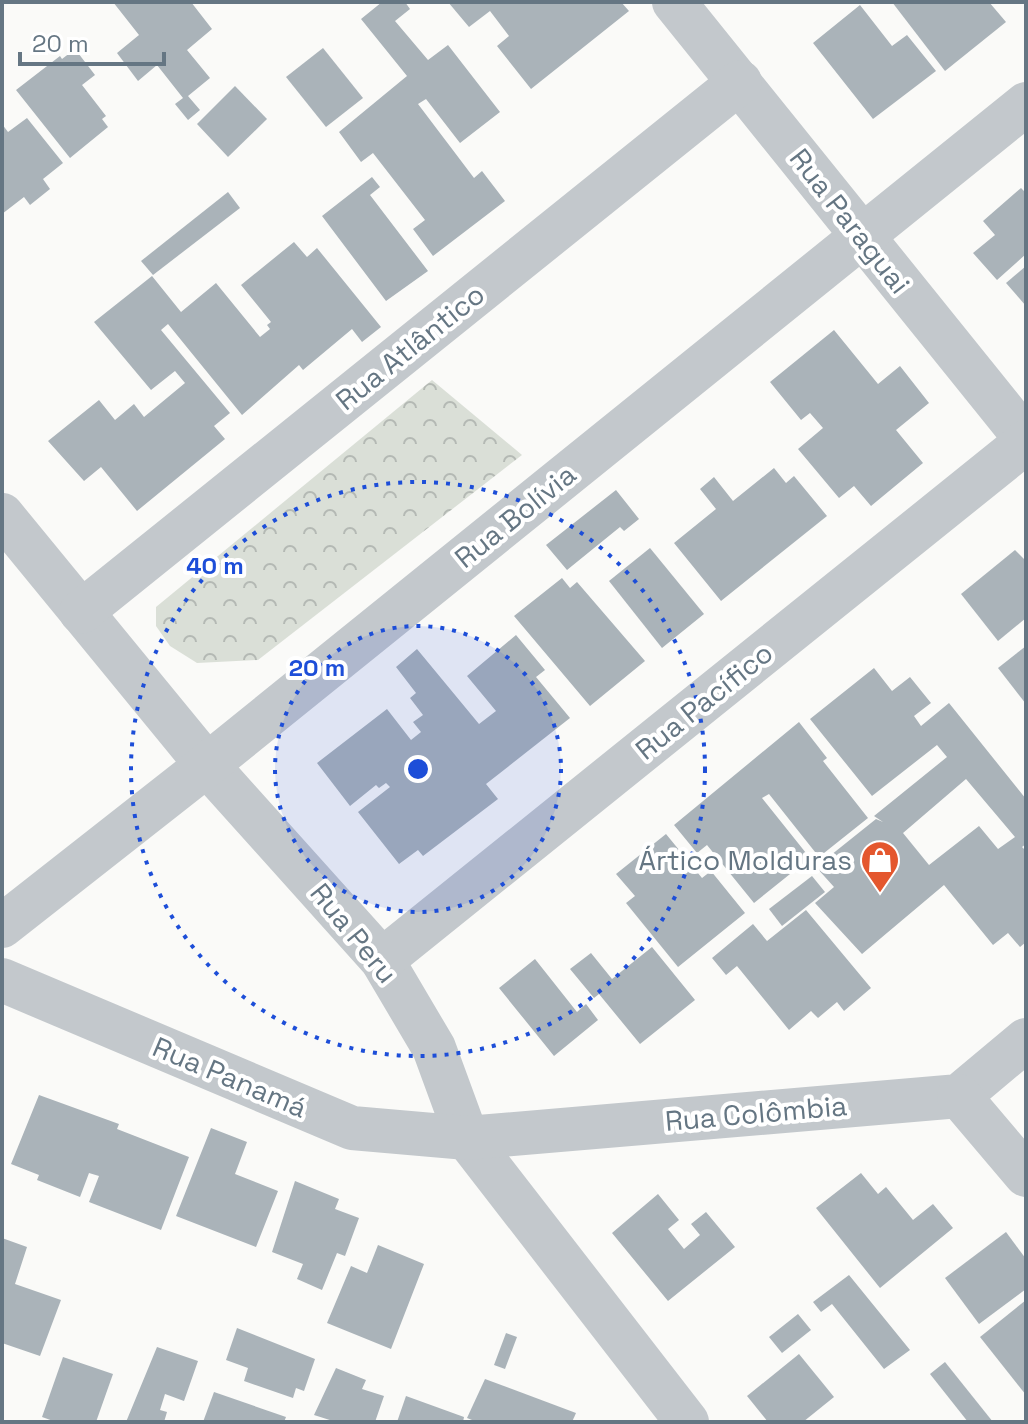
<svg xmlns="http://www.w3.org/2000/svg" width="1028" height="1424" viewBox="0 0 1028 1424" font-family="'Space Grotesk',sans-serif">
<defs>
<pattern id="forest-crowns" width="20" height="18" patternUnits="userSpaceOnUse" patternTransform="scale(2)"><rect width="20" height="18" fill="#dadfd7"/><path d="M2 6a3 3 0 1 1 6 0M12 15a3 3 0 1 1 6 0" fill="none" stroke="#b4b9b4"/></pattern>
</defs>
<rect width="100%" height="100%" fill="#fafaf8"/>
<path fill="url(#forest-crowns)" d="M432,380L522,455L258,660L197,663L170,646L156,626V607Z"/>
<g fill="#aab3b9" fill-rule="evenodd">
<path d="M113,2H191L212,29L187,50L210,78L188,96L200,110L188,120L175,104L183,98L157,65L138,81L117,53L139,35Z"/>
<path d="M382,2H405L410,9L395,21L428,60L448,45L500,112L460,143L426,99L418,104L474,178L482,171L505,201L433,256L413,229L425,220L373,153L361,162L339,132L407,76L361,19Z"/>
<path d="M448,2H621L629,11L531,89L497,46L509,36L490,11L469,27Z"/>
<path d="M892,2H989L1006,22L945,71Z"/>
<path d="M860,5L892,46L907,35L936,71L873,119L813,43Z"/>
<path d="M323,48L363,98L326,127L286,77Z"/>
<path d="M75,49L95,75L82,85L106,116L102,119L108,127L70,158L16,90L60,56L62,59Z"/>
<path d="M235,86L267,119L228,157L197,124Z"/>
<path d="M27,118L63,163L43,179L50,189L30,205L24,197L2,214V124L8,132Z"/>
<path d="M372,177L380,187L370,195L428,271L386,301L322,216Z"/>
<path d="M1021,188L1026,193V254L997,280L973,253L995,235L983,221Z"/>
<path d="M228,192L240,208L153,275L141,261Z"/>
<path d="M294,242L307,257L317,248L381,327L362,342L352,329L303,370L299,365L242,415L168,324L161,330L230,413L214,426L225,439L137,511L101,467L84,481L48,441L99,400L115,420L134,404L144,417L185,383L175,371L151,390L94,322L152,276L181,312L216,283L260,337L270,329L267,325L271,322L241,285Z"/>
<path d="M1026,266V306L1006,283Z"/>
<path d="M834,330L878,384L900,366L929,403L896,430L923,463L871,506L854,486L839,498L798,449L823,428L810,413L801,420L770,382Z"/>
<path d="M774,468L786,483L794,476L827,516L721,601L674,543L716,509L700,489L714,477L733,501Z"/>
<path d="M616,490L639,519L624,531L620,527L567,570L546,545Z"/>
<path d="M650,548L704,614L662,648L609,581Z"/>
<path d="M1015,550L1026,561V618L998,641L961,594Z"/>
<path d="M562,578L570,588L577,582L645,661L590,706L514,616Z"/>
<path d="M516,635L545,670L536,677L570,718L486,784L498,799L423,856L418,850L399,864L358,812L390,787L386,783L379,788L376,785L350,806L317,763L387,709L411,740L421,732L413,722L423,715L410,698L416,693L396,667L417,649L479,724L496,711L467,676Z"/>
<path d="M1026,646V704L998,668Z"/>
<path d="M874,668L892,691L910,677L931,703L914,716L921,726L949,703L1026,799V844L1022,847L1026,851V942L1020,947L1008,933L993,945L944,885L862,954L815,903L834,887L816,867L876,819L883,822L874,816L947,757L937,745L872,796L810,719ZM966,779L1015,837L998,849L979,826L929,865L903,833Z"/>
<path d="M799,722L827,758L823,761L868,818L819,857L769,794L762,798L810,858L754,903L707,845L697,853L674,825Z"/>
<path d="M666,834L702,878L711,871L745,913L678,967L626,903L635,896L616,874Z"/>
<path d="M812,876L825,892L782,926L769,909Z"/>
<path d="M806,910L871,988L844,1011L837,1002L818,1018L811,1011L789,1030L737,966L726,975L712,958L753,924L767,941Z"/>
<path d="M652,947L695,1000L640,1044L599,994L594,998L570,969L591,953L612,979Z"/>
<path d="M535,959L577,1012L586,1004L598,1020L554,1056L499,988Z"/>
<path d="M39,1095L119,1124L117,1129L189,1157L161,1230L89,1202L99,1176L89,1173L80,1197L37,1180L39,1175L11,1164Z"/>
<path d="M211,1128L247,1142L235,1174L278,1191L256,1247L176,1216Z"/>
<path d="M861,1173L878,1194L886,1187L913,1220L933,1204L953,1228L880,1288L816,1208Z"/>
<path d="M295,1181L339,1199L335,1209L359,1218L345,1256L337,1253L322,1290L297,1279L303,1264L272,1252Z"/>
<path d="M658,1194L679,1220L668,1229L684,1249L700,1235L691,1224L706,1212L735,1247L668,1301L612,1233Z"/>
<path d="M1006,1232L1026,1259V1289L979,1324L945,1278Z"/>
<path d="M2,1238L27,1247L15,1284L61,1300L40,1356L2,1343Z"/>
<path d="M378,1245L424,1264L391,1349L327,1323L351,1266L367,1273Z"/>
<path d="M849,1275L910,1350L884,1369L832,1304L821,1312L813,1302Z"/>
<path d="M1026,1300V1395L980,1337Z"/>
<path d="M798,1314L811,1330L782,1353L769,1337Z"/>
<path d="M237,1328L315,1359L304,1391L296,1388L293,1398L244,1381L248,1368L226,1360Z"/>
<path d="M506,1333L517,1337L505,1369L494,1365Z"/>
<path d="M157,1347L198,1361L184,1401L165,1394L160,1410L167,1412L164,1422H126Z"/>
<path d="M799,1354L834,1397L803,1422H768L747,1396Z"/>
<path d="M63,1357L113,1374L96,1422H56L42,1417Z"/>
<path d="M945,1362L993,1422H968L930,1374Z"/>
<path d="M336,1368L366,1380L362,1389L384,1396L375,1422H336L314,1415Z"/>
<path d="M485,1379L576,1413L572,1422H477L467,1418Z"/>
<path d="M214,1392L286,1417L284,1422H203Z"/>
<path d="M406,1396L464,1417L463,1422H397Z"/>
</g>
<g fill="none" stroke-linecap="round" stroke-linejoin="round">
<g stroke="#c3c8cc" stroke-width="44">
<path d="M674,2L1026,439"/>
<path d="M2,515L207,765L382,960L434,1048L467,1138L687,1422"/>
<path d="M81,612L740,82"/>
<path d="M2,926L207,765L1026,104"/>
<path d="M382,960L1026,442"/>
<path d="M2,980L352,1128L467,1138L959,1096L1026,1040"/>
<path d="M959,1096L1026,1175"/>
</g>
</g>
<circle cx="418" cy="769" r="143" fill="#1d4ed8" fill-opacity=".12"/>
<g fill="none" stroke="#1d4ed8" stroke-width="4" stroke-dasharray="4 8">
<circle cx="418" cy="769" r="143"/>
<circle cx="418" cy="769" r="287"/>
</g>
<defs>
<symbol id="shop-pin" viewBox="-11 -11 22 30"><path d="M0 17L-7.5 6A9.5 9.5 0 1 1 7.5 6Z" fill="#e4572e" stroke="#fff"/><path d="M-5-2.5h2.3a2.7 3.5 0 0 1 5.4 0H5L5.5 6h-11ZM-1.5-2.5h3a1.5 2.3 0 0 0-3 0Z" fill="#fff"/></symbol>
</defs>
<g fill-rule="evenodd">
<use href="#shop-pin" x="858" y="838" width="44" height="60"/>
</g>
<g text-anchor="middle" stroke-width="8" stroke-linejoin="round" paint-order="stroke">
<g font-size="28" fill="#657683" stroke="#fff">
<text transform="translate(850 221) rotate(52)" y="10">Rua Paraguai</text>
<text transform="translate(410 347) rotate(-39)" y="10">Rua Atlântico</text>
<text transform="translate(515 516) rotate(-39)" y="10">Rua Bolívia</text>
<text transform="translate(704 701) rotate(-39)" y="10">Rua Pacífico</text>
<text transform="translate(354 933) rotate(51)" y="10">Rua Peru</text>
<text transform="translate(230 1077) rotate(23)" y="10">Rua Panamá</text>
<text transform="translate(756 1113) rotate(-5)" y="10">Rua Colômbia</text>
</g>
<g font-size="28" fill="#657683" stroke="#fff" text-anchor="end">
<text x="852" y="870">Ártico Molduras</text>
</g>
</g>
<circle cx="418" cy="769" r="12" fill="#1d4ed8" stroke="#fff" stroke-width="4"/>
<g font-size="24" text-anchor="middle" font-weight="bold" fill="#1d4ed8" stroke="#fff" stroke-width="8" stroke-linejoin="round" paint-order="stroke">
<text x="215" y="574">40 m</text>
<text x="317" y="676">20 m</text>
</g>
<rect width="1028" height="1424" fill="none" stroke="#657683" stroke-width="8"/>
<path d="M20 52v12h144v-12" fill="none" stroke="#657683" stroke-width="4"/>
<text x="32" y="52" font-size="24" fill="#657683" stroke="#ffffff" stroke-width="6" paint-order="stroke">20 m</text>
</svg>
